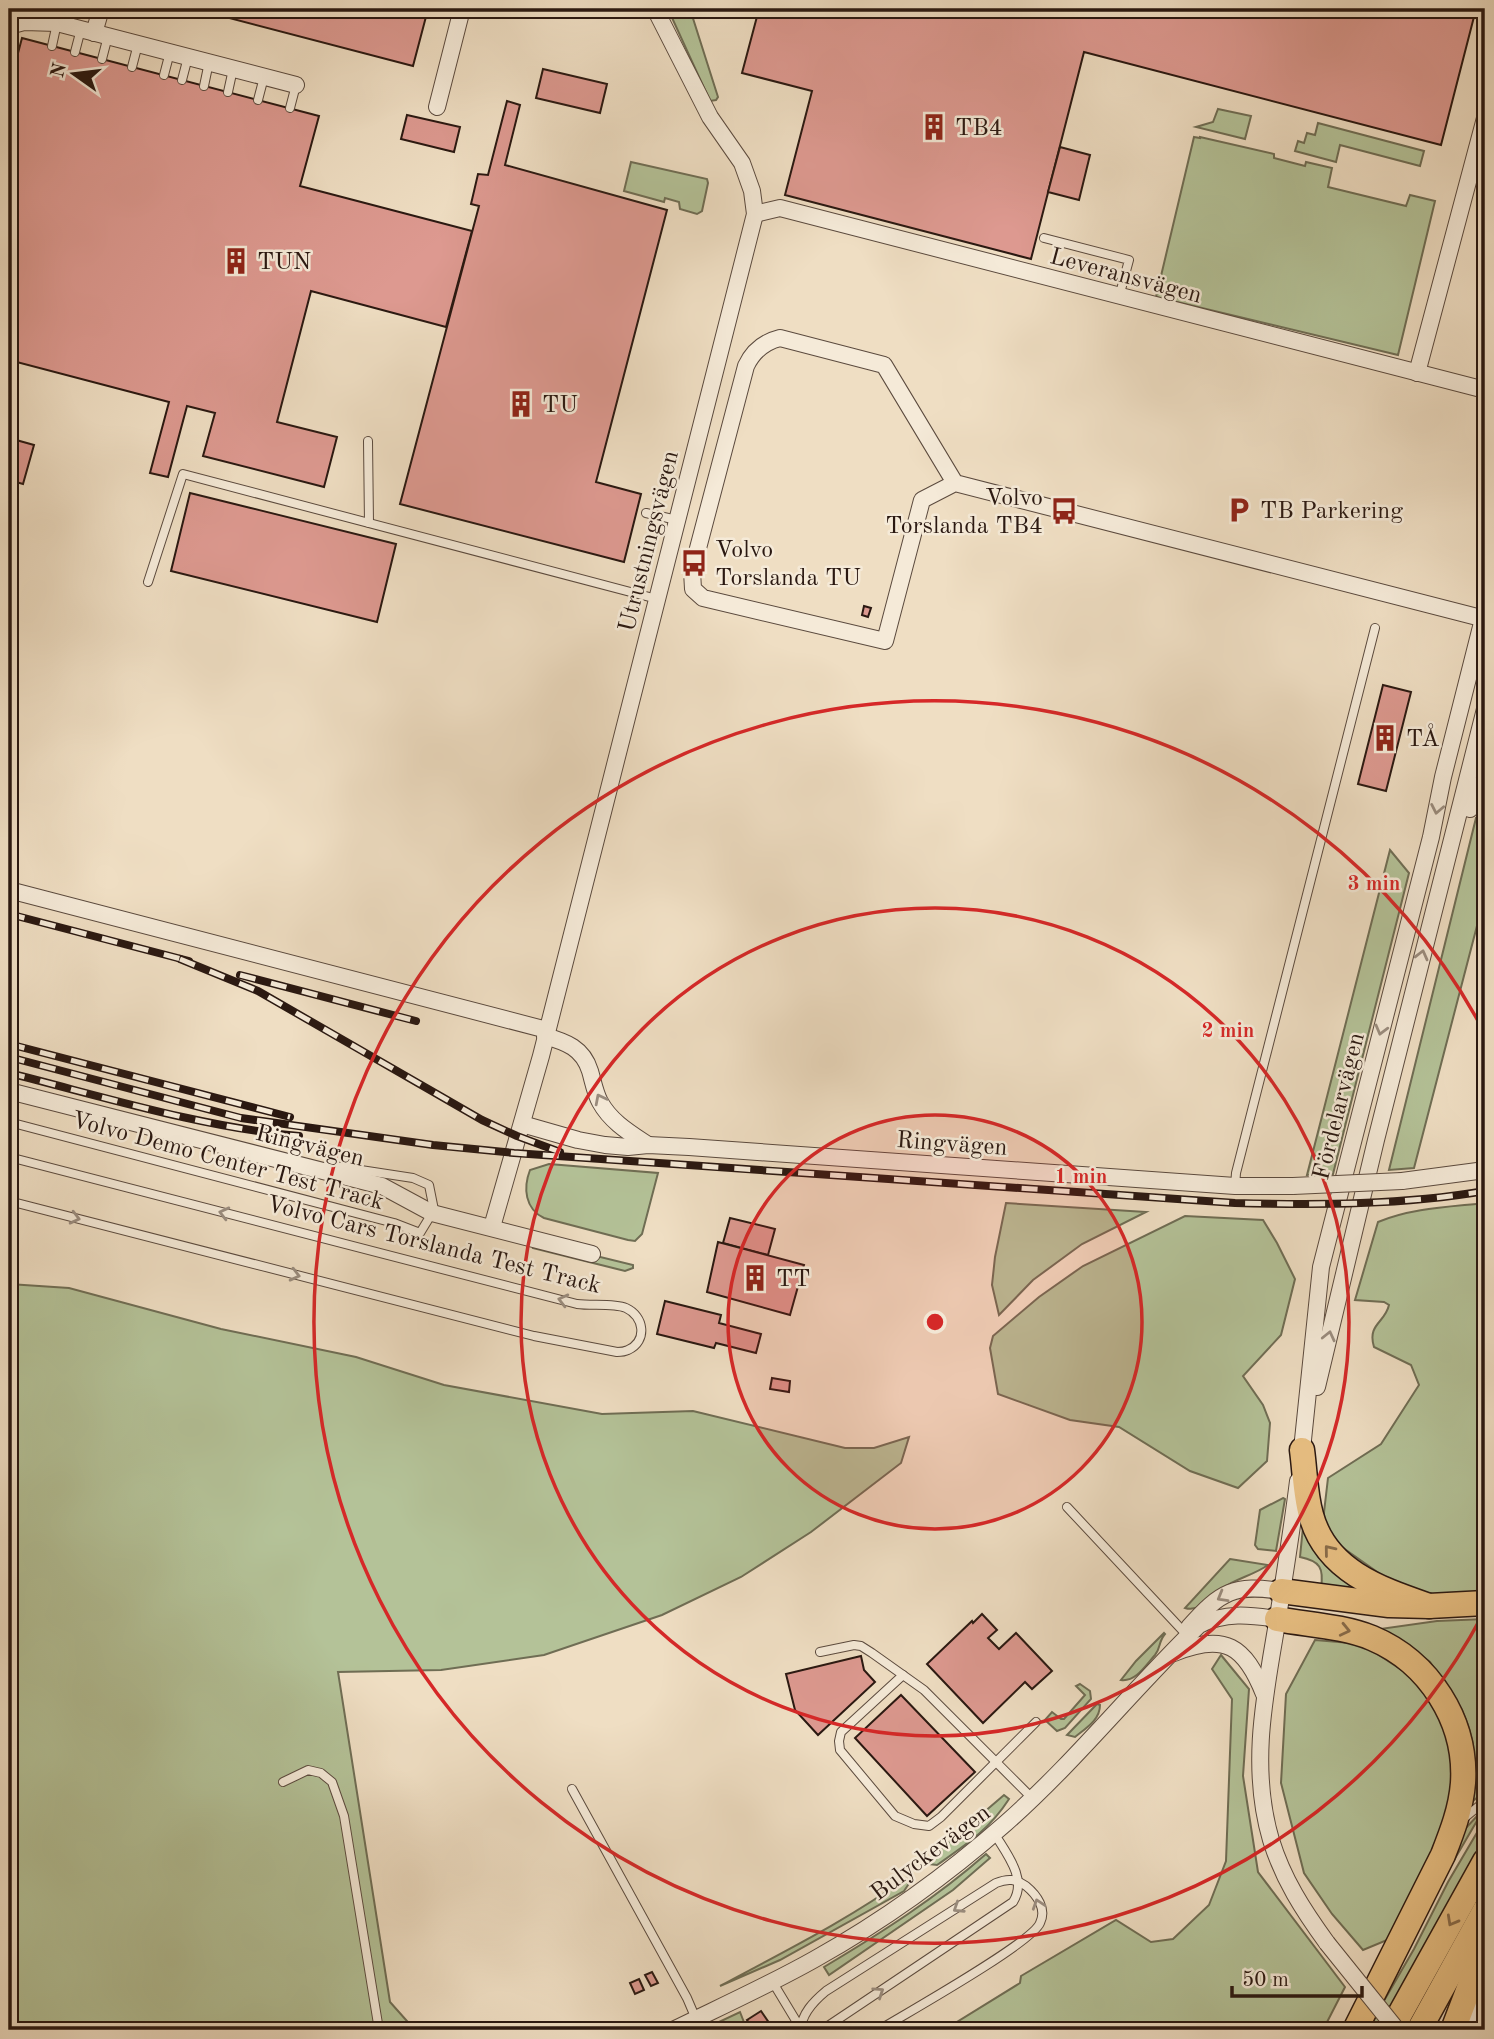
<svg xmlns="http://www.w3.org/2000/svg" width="1494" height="2039" viewBox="0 0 1494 2039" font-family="'Old Standard TT',serif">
<rect width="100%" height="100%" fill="#efdec3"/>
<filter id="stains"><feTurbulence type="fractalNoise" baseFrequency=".00286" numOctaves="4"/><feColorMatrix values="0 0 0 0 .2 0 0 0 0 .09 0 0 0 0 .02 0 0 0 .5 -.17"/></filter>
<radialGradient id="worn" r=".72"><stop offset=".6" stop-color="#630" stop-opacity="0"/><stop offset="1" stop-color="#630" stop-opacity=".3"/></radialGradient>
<g fill="#b4c298" stroke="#6f6d54" stroke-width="2">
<path d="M668,9H690L718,97L716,100L710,101Z"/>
<path d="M1218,109L1251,116L1245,139L1196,127L1213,122Z"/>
<path d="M1318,123L1424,151L1420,166L1340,145L1336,162L1295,151L1298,141L1304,143L1307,133L1315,135Z"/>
<path d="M1194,137L1200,138V137L1274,154V158L1305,166L1306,162L1332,168L1328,187L1406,206L1410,195L1435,201L1398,355L1156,297Z"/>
<path d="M631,162L707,179L708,183L702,211L697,214L680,209L679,202L665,198L664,202L624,191Z"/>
<path d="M1485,817V895L1414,1168L1389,1170L1476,818Z"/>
<path d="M1390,850L1409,873L1333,1174L1307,1175Z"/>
<path d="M549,1164L658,1173L642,1234L635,1241L628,1240L544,1218C525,1209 523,1188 530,1170Z"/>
<path d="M1006,1203L1146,1212L1082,1244L1033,1280L999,1315L992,1285L995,1257Z"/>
<path d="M1485,1203V1592L1429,1598L1383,1576L1339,1545L1323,1521L1328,1478L1381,1444L1419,1385L1411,1365L1374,1347C1367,1324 1385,1323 1389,1305L1384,1302L1355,1300L1378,1222C1412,1208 1449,1207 1485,1203Z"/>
<path d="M1185,1216L1263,1220L1277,1243L1295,1279L1281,1335L1243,1376L1263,1405L1270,1423L1267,1461L1238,1488L1190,1471L1119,1427L1070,1420L998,1394L990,1348L993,1336L1039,1297L1083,1266Z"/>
<path d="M535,1241L633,1265V1268L625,1271L533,1248Z"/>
<path d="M9,1284L69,1288L221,1329L356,1357L444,1385L602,1414L693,1411L845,1448H874L909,1437L901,1463L811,1532L741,1577L662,1615L544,1655L441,1670L338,1672L390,2002L415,2030H9Z"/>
<path d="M1283,1498L1285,1499L1276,1551L1258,1549L1255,1545L1260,1510Z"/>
<path d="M1303,1527L1362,1589L1321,1588C1324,1568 1320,1561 1300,1557Z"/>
<path d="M1230,1559L1268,1565C1254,1575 1237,1578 1223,1588C1215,1593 1209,1601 1201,1606C1195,1609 1191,1610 1185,1608Z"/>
<path d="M1485,1619V1791L1473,1801L1475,1779L1473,1744L1468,1725L1462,1710L1430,1662L1402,1642L1380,1629L1437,1621Z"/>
<path d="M1164,1633L1165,1634C1158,1642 1161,1648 1155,1655C1146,1665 1136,1682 1121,1680L1136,1661Z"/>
<path d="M1315,1640L1362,1644L1420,1682L1442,1716L1456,1754L1454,1793L1443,1830L1392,1938L1363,1950L1332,1914L1304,1873L1281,1783L1286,1694Z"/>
<path d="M1221,1655L1249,1689L1243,1776L1258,1872L1345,1987L1323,2030H944L1020,1983L1021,1976L1116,1920L1151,1942L1173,1939L1209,1905L1226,1861L1232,1699L1212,1669Z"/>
<path d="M1080,1684L1090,1691L1091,1699L1065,1728L1057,1731L1045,1720L1052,1712L1061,1719H1064L1085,1695L1076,1686Z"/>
<path d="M1097,1704L1100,1705C1100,1720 1086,1728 1075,1737L1067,1735Z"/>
<path d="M1004,1795L1009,1799C989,1830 967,1844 937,1865L929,1864L927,1861Z"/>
<path d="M1479,1814H1481L1450,1867L1463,1831Z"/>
<path d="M1485,1819V1841L1380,2030H1367L1414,1949L1448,1882Z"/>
<path d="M986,1854L990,1858L953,1890L829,1975L824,1967C881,1933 936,1898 986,1854Z"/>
<path d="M906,1878L910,1882L904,1891L780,1960L720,1986C783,1952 848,1920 906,1878Z"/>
<path d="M740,2012L747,2030H702Z"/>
</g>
<g fill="#dd9990" stroke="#2a1811" stroke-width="2">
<path d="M195,9H428L413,66Z"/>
<path d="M759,9H1476L1441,145L1084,52L1031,259L785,195L812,91L742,73Z"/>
<path d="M22,38L319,116L300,186L472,231L446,327L311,291L277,422L337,437L324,487L203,456L215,413L187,406L168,477L150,473L169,402L9,360V87Z"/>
<path d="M543,69L607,84L600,113L536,98Z"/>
<path d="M507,101L520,105L505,165L667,210L596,482L641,494L624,562L400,504L479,206L471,204L478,174L488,175Z"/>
<path d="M407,115L460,127L454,152L401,139Z"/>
<path d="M1060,147L1090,155L1079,200L1048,192Z"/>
<path d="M9,438L34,445L23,484L9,480Z"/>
<path d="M190,493L396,544L377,622L171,571Z"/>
<path d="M864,606L871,608L868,617L862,615Z"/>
<path d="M1383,685L1411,692L1386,791L1358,784Z"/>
<path d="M730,1218L775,1229L768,1255L723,1243Z"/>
<path d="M718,1242L804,1265L790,1315L707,1292Z"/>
<path d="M665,1301L721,1315L719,1323L761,1334L756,1353L716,1343L714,1348L657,1334Z"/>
<path d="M772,1378L790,1381L789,1392L770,1389Z"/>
<path d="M982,1614L997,1630L988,1638L999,1649L1016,1633L1052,1671L1032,1689L1025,1682L983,1723L927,1664L972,1621L973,1623Z"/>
<path d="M861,1656L864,1670L875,1682L818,1735L795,1710L786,1674Z"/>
<path d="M901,1695L975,1772L927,1816L855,1738Z"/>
<path d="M652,1972L658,1983L651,1986L645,1975Z"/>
<path d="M639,1979L644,1990L635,1994L630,1983Z"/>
<path d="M761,2011L774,2030H754L747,2020Z"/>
</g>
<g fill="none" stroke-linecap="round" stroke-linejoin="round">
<defs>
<g id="lane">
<path d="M52,46L57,23"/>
<path d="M75,52L81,29"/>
<path d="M102,59L108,36"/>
<path d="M132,67L138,44"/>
<path d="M164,75L170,52"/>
<path d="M182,80L188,57"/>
<path d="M204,86L209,62"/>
<path d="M228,92L233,69"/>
<path d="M258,100L264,77"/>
<path d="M290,108L296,85"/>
<path d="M1044,238L1129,260L1119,297"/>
<path d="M368,441L369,523"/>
<path d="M646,513L677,520"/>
<path d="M148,582L183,474L657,599"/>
<path d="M9,1122L394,1223L420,1233L434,1210L429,1185L413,1178L328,1165"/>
<path d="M9,1157L577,1304C591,1306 614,1303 626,1308C644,1316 648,1341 628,1350C624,1352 621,1352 617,1352L534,1336L9,1201"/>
<path d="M1235,1186L1236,1173L1375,628"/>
<path d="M1067,1507L1184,1632"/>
<path d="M820,1652L854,1645L861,1646L872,1653L924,1690L1032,1798"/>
<path d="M903,1675L841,1732L839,1741L840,1750L895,1816L914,1824L929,1826L941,1817L1036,1722"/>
<path d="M283,1782L308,1770L321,1773L332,1782L344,1816L379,2030"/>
<path d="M572,1789L687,1998L696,2019"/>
<path d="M1463,1819L1485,1801"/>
<path d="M772,1981L801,2029"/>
<path d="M801,2030C801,2014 814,2001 826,1991L996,1883C1008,1878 1016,1879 1026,1886C1037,1895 1047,1909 1040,1923C1032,1943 905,2014 879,2030"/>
<path d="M822,2030L1013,1902C1028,1879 1006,1853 994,1833"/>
<path d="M1468,2030L1485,1989"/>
</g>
<g id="street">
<path d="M9,26L24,22L57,23L296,85"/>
<path d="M94,33L101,9"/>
<path d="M437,107L462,9"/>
<path d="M755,214L780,208L1485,390"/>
<path d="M1417,373L1485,118"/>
<path d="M955,483L884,365L780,338C764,342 753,351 746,366L692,571L693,589L703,598L885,641L922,500L955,483L1485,619"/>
<path d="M1470,809L1474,792L1483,781H1485"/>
<path d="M9,890L547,1030"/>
<path d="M545,1036C566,1042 583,1048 590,1071C593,1081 595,1093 600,1102C611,1122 630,1133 648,1145"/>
<path d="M9,1091L382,1186L432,1213L592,1254"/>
<path d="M522,1124L578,1140L605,1145L628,1147L648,1145L689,1147L1235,1186H1293"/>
<path d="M1402,1181L1485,1170"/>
<path d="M492,1227L541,1056L755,214L752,191L742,163L710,117L655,9"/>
<path d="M1317,1387L1376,1140L1485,709"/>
<path d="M1301,1459L1321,1267L1431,837L1443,777L1485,611"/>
<path d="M1298,1481C1292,1530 1284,1579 1276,1629C1264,1699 1250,1769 1271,1840C1283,1879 1303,1910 1327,1943"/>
<path d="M1189,1627C1221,1591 1234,1584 1281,1591"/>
<path d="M1174,1653C1225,1632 1245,1646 1264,1694"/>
<path d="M673,2030C720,2007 769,1985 815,1959C883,1921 947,1875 1006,1823C1075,1762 1133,1689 1199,1625C1225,1612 1250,1615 1277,1619"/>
</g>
<g id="primary">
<path d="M1302,1450C1305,1472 1305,1494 1311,1515C1326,1571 1380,1589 1429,1606"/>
<path d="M1281,1591L1389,1605L1429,1606L1485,1603"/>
<path d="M1277,1619C1309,1625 1342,1626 1372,1638C1429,1662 1467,1721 1463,1783C1461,1809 1452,1832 1443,1855L1355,2030"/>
<path d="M1391,2030L1485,1861"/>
<path d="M1419,2030L1485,1910"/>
<path d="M1453,2030L1485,1946"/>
</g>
</defs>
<use href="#lane" stroke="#5b4a3e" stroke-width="10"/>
<use href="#street" stroke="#5b4a3e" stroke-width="18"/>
<use href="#primary" stroke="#2a1811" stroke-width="27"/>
<use href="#lane" stroke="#f5ead8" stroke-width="8"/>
<use href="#street" stroke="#f5ead8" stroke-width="16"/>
<use href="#primary" stroke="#e8bf82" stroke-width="24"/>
<defs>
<g id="rail">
<path d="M9,914L189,961"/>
<path d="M180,959L258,991L482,1120L517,1136L560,1152"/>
<path d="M240,975L416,1021"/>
<path d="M9,1044L290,1117"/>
<path d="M9,1057L241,1118L433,1145L514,1153L1235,1203C1319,1205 1403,1205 1485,1191"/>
<path d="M9,1073C105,1097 200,1127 299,1136"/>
</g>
</defs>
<use href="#rail" stroke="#2a1811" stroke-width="8"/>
<use href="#rail" stroke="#f5ead8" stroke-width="5" stroke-dasharray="16" stroke-linecap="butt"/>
<defs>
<g id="street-bridge">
<path d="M1293,1186L1402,1181"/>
<path d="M1327,1943L1397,2030"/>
</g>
</defs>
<use href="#street-bridge" stroke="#5b4a3e" stroke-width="18" stroke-linecap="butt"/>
<use href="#street-bridge" stroke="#f5ead8" stroke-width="16"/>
</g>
<defs><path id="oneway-chevron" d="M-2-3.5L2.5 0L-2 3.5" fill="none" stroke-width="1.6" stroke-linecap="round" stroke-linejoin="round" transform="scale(1.75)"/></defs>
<g stroke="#9a8c7e">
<use href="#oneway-chevron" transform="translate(1437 809) rotate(101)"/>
<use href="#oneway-chevron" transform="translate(1422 955) rotate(-76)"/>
<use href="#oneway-chevron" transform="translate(1381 1030) rotate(105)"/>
<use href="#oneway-chevron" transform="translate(600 1099) rotate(-117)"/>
<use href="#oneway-chevron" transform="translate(224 1213) rotate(-166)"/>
<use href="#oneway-chevron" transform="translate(75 1218) rotate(14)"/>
<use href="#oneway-chevron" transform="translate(295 1275) rotate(14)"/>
<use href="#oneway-chevron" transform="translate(563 1300) rotate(-166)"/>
<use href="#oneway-chevron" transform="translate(1329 1336) rotate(-77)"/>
<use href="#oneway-chevron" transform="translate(1222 1597) rotate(150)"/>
<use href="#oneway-chevron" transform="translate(1038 1904) rotate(-108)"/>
<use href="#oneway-chevron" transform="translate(958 1908) rotate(147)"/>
<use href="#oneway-chevron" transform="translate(879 1992) rotate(-34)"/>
</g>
<g stroke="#896c4a">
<use href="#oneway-chevron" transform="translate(1329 1550) rotate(-129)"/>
<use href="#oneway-chevron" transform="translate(1345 1630) rotate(13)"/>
<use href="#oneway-chevron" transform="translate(1452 1921) rotate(119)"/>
</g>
<circle cx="935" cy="1322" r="207" fill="#d62828" fill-opacity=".12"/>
<g fill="none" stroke="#d62828" stroke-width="3.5">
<circle cx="935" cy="1322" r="207"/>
<circle cx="935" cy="1322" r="414"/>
<path d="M1483 1614A621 621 0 1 1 1483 1030"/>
</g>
<defs>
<symbol id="building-bare" viewBox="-9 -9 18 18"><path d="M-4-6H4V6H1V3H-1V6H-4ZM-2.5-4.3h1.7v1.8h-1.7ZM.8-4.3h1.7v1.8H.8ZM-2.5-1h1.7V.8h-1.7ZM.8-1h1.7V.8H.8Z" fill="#8f2418" stroke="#f5ead8" stroke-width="2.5" paint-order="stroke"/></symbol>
<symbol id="parking-bare" viewBox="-9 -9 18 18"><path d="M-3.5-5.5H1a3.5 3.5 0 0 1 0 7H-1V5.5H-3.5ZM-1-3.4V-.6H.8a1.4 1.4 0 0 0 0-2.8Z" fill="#8f2418" stroke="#f5ead8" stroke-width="2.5" paint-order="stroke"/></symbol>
<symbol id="bus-bare" viewBox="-9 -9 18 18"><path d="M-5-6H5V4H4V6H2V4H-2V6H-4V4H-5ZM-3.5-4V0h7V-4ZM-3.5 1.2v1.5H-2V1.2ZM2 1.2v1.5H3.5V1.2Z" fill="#8f2418" stroke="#f5ead8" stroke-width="2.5" paint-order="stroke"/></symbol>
</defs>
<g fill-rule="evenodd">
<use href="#building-bare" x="915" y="108" width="38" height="38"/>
<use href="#building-bare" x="217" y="242" width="38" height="38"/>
<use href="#building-bare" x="502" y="385" width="38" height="38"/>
<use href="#parking-bare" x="1220" y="491" width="38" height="38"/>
<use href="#bus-bare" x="1045" y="492" width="38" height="38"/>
<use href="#bus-bare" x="675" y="544" width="38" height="38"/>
<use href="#building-bare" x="1366" y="719" width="38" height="38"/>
<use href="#building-bare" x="736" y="1259" width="38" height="38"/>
</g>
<g text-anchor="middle" stroke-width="5" stroke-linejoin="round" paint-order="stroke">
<g font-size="24" fill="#2a1811" stroke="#f5ead8" text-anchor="start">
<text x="955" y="135">TB4</text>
<text x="257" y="269">TUN</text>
<text x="542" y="412">TU</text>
<text x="1043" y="505" text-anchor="end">Volvo<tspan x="1043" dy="28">Torslanda TB4</tspan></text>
<text x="1260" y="518">TB Parkering</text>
<text x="715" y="557">Volvo<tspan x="715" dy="28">Torslanda TU</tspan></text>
<text x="1406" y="746">TÅ</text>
<text x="776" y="1286">TT</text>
</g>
<g font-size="24" fill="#2a1811" stroke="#f5ead8">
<text transform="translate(1126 275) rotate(15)" y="8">Leveransvägen</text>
<text transform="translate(648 541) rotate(-76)" y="8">Utrustningsvägen</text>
<text transform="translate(1338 1106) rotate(-76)" y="8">Fördelarvägen</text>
<text transform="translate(952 1143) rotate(4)" y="8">Ringvägen</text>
<text transform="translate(310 1145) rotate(14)" y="8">Ringvägen</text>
<text transform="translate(228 1160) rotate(15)" y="8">Volvo Demo Center Test Track</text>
<text transform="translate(434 1244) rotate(14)" y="8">Volvo Cars Torslanda Test Track</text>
<text transform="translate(930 1852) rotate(-37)" y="8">Bulyckevägen</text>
</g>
</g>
<circle cx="935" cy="1322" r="10" fill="#d62828" stroke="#f5ead8" stroke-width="3.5"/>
<g font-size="21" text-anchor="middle" font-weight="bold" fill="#d62828" stroke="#f5ead8" stroke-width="5" stroke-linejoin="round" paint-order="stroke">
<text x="1374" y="890">3 min</text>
<text x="1228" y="1037">2 min</text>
<text x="1081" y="1183">1 min</text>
</g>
<rect width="1494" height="2039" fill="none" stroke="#efdec3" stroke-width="35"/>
<rect x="10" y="10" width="1473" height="2018" fill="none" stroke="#2a1811" stroke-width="3.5"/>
<rect x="18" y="18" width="1459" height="2004" fill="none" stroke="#2a1811" stroke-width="2"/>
<g transform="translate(74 74) rotate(284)" stroke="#f5ead8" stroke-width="5" paint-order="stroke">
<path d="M0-5L12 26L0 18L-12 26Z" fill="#2a1811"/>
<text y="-10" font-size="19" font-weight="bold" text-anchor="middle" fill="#2a1811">N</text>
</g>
<path d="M1232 1986v10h130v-10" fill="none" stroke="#2a1811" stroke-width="3.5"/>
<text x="1242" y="1986" font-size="21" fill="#2a1811" stroke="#f5ead8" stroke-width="5" paint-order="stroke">50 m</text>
<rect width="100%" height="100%" filter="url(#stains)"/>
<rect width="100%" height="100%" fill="url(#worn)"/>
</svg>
